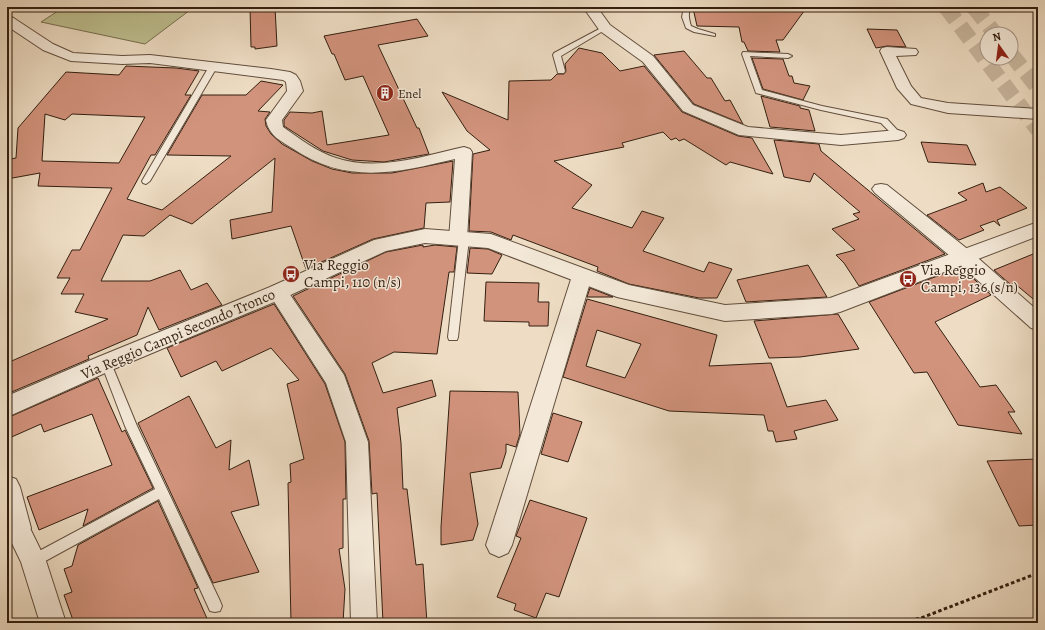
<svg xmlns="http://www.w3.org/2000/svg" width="1045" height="630" viewBox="0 0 1045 630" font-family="Alegreya,serif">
<rect width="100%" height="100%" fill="#eeddc4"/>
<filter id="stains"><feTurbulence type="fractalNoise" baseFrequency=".005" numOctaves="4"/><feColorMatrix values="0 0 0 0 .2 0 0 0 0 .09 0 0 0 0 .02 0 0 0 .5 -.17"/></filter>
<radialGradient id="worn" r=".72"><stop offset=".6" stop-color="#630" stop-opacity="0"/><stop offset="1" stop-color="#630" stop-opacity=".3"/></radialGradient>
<path fill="#bebf90" stroke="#786f50" d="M64,7H194L145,44L41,22Z"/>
<g fill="#d2937d" stroke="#331f10" fill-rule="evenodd">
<path d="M250,7H275L277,46L255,49V47H251Z"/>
<path d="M807,7L783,40H776L780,52L748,51L744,42H742L739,27L697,26L693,8Z"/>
<path d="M417,19L428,36L378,45L417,128H419L429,154L384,162L352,160L323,151L284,126V120L290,112L312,113L322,111L327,145L389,135L363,76L345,80L334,54H332L324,36Z"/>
<path d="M867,29L897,30L906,47L887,46L876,48Z"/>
<path d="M579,48L602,53L620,71L644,66L682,112L738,136L752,138L773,174L730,162L726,165L684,139L679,141L676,138L671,140L663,132L622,143L624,147L554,161L592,185L572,208L632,228L642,211L664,218L643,251L704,272L709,262L732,269L717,298H699L629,284L597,271L598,267L513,235L511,240L491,232L469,231L473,154L490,150L467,131L442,92L508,120L509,81L551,80L557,74H564L566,71L565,64Z"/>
<path d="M684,51L707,78H711L725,101L730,100L743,124L694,104L654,55Z"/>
<path d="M752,58L783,59L789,76H792L794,83L810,86L803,100L763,89Z"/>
<path d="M126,66L176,68L199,71L185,95H191L155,155H151L127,199L162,210L231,156L167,155L202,95H246L261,81L283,85L258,111L270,112L265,119L266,126L271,134L282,144L312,161L332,169L352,173H392L453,161L450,202L426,203L424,228L373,239L306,269L291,226L232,239L230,220L272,212L275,158L192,224L170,215L144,236L123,235L101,281H150L180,270L191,290L207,283L222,305L159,330L148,307L137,335L88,356L89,359L7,394V363L108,319L75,312L84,294H61L70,278H57L72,250H80L112,188L38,186L40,173L7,179L10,159L16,158L18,128L66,72L119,75ZM45,114L65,120L72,114L145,117L119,163L42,161Z"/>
<path d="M761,96L800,106V108L809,110L815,131L770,127Z"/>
<path d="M774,140L819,144L821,151L945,254L859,286L844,263L836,255L855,250L832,229L859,219L853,214L860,212L814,173L810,182L784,177Z"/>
<path d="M921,142L967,145L976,165L928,162Z"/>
<path d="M983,183L986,192L1000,187L1027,208L997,220L1000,226L994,221L980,226L984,230L959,240L927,215L967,200L958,193Z"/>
<path d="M423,245V247L435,245L457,247L454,272H449L437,354L394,352L372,363L383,393L432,380L436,396L397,408L401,443L403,489H407L416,565L423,564L427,623H383L377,493L372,494L369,441L345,374L293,296L386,252Z"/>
<path d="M470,248L488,249L502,255L492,274L467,273Z"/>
<path d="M1038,252V303L1014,283L1011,285L994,270Z"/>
<path d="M808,265L827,297L746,302L737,280Z"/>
<path d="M961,267L991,295L935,322L980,387L996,385L1015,412H1008L1022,434L958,425L927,372L914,373L869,302Z"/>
<path d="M486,282L539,283L538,302H549L548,326H529V322L484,321Z"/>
<path d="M590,288L613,297H587Z"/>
<path d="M587,299L717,335L709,366L771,363L787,407L826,400L838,420L794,431L797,439L776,442L773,431H768L764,415L669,411L563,377ZM597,330L641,344L625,378L586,366Z"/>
<path d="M274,304L325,384L345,442L346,499H343V548L339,549L345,589L343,623H291L288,483L291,482L290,464L304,459L287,384L299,380L271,348L222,371L216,361L181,377L167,348Z"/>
<path d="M838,314L859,349L800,357L769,358L754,321Z"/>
<path d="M98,378L122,432L125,430L153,488L83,526L88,509L39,530L27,497L112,465L92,414L44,432L41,424L7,439V418Z"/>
<path d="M450,391L518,392L520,434L516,447L506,444V452L501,468L470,473L478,524L473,540L441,545V527Z"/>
<path d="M189,396L216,448L231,440L229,470L249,460L259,505L231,512L259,572L213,583L138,423Z"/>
<path d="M553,413L582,422L568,462L541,454Z"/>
<path d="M1038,459V525L1019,526L987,461Z"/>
<path d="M530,500L587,518L559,597L546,593L536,618L514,610L516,604L497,597L521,538L516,536Z"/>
<path d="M158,501L198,588L194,589L209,623H74L64,595L72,592L64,569L72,566L78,545Z"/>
</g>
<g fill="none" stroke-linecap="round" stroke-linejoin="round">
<g stroke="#c9b7a0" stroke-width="16" stroke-dasharray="16 8" stroke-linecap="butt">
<path d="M946,7L1038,130"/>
<path d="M974,7L995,34"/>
<path d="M1011,54L1038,88"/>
</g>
<defs>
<g id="service">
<path d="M684,7H692C687,12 689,19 691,26L698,29L715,34V36L694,32L686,28L682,17Z"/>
<path d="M603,27L608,28L561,56L565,71L564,73H558L553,55L554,53Z"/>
<path d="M743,52L788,54L792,56L788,58L750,56L762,90L822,106L887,119L902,135L901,137H895L881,123L821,110L756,93L742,54Z"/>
<path d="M210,65H216L217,67L150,181L146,184L143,183L142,181Z"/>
<path d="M464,236L469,239L458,337L457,340H449L448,337L459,239Z"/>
<path d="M106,359L110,360L111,363L137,426L220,601L222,606L220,611L215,612L210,611L159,499L38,565L33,567L28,565L27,561L28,557L155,489L125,426L101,363L102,360Z"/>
</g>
<g id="minor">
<path d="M583,7H597L610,25L653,56L693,105L748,127L841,135L898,130L904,132L906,135L904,138L898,140L841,145L739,135L683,111L643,62L600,31Z"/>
<path d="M7,16L12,17L53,44L73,53L122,56L150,55L271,69L290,72L296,75L300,81L303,91L282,120L283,127C300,139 317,152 336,158C377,172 424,156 464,147L470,149L472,152L467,239L464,243L458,245L452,243L449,239L455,159C396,173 346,185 292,148C279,140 269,135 266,120L287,91L286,82L283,80L150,63L122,64L71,61L43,50L7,26Z"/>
<path d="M887,47L916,49L918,52L916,55L896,56L911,86L921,98L948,103L1038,109V119L948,113L911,104L897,88L880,51L882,48Z"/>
<path d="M881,184L887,185L970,251L1038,311V330L1031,328L956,261L875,193L872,189L875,185Z"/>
<path d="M582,269L589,271L592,276L512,545L508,553L499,557L490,553L486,545L572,276L575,271Z"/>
<path d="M278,285L285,287L344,375L368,442L377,623H351L346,442L326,383L268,292L271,287Z"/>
<path d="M17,517L26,520L46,561L66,623H40L21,562L7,533L8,520Z"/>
</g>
<g id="tertiary">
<path d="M1038,222V236L840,312L832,314L725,321L617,297L488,248L425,243L386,251L286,297L114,369L7,417V396L98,357L270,287L374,240L425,229L491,234L629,285L725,305L830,298Z"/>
<path d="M7,476L16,479L20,487L31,528L27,537L7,546Z"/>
</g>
</defs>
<use href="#service" stroke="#624e3d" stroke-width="2"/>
<use href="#minor" stroke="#624e3d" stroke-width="2"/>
<use href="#tertiary" stroke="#624e3d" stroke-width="2"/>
<path stroke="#331f10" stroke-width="3" stroke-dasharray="3.5 2.5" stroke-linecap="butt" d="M898,623L921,618L1038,573"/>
<use href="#service" fill="#f4e9d9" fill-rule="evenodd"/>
<use href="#minor" fill="#f4e9d9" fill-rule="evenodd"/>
<use href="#tertiary" fill="#f4e9d9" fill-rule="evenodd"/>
</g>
<defs>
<symbol id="building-disc" viewBox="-11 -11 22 22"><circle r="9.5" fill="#8f2418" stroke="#f4e9d9"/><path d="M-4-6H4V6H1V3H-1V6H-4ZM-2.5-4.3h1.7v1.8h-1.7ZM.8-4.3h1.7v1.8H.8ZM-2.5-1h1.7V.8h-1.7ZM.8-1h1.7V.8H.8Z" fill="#fff"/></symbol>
<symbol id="bus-disc" viewBox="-11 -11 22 22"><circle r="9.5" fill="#8f2418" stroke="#f4e9d9"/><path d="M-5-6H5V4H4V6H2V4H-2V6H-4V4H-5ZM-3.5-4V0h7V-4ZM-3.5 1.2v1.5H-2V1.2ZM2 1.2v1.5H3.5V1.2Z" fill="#fff"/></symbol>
</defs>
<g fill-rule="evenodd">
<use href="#building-disc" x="375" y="83" width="20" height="20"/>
<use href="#bus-disc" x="281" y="264" width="20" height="20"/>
<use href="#bus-disc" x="898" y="269" width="20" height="20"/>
</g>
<g text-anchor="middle" stroke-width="3" stroke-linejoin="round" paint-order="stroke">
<g font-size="13" fill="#331f10" stroke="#f4e9d9" text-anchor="start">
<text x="398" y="98">Enel</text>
</g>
<g font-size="15" fill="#331f10" stroke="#f4e9d9" text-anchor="start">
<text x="304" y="270">Via Reggio<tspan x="304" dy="17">Campi, 110 (n/s)</tspan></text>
<text x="921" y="275">Via Reggio<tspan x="921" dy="17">Campi, 136 (s/n)</tspan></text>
</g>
<g font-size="15" fill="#331f10" stroke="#f4e9d9">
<text transform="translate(178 334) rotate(-23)" y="5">Via Reggio Campi Secondo Tronco</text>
</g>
</g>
<rect width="1045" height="630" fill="none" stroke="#eeddc4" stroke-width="24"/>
<rect x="8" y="8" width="1029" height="614" fill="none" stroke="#331f10" stroke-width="2"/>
<rect x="12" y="12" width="1021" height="606" fill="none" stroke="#331f10"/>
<g transform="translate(999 46) rotate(346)"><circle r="19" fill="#f4e9d9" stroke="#a79889"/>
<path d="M0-3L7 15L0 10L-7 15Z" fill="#8f2418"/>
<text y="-6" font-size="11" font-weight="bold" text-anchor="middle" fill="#331f10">N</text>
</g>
<rect width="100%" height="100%" filter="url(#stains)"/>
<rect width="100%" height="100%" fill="url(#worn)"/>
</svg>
